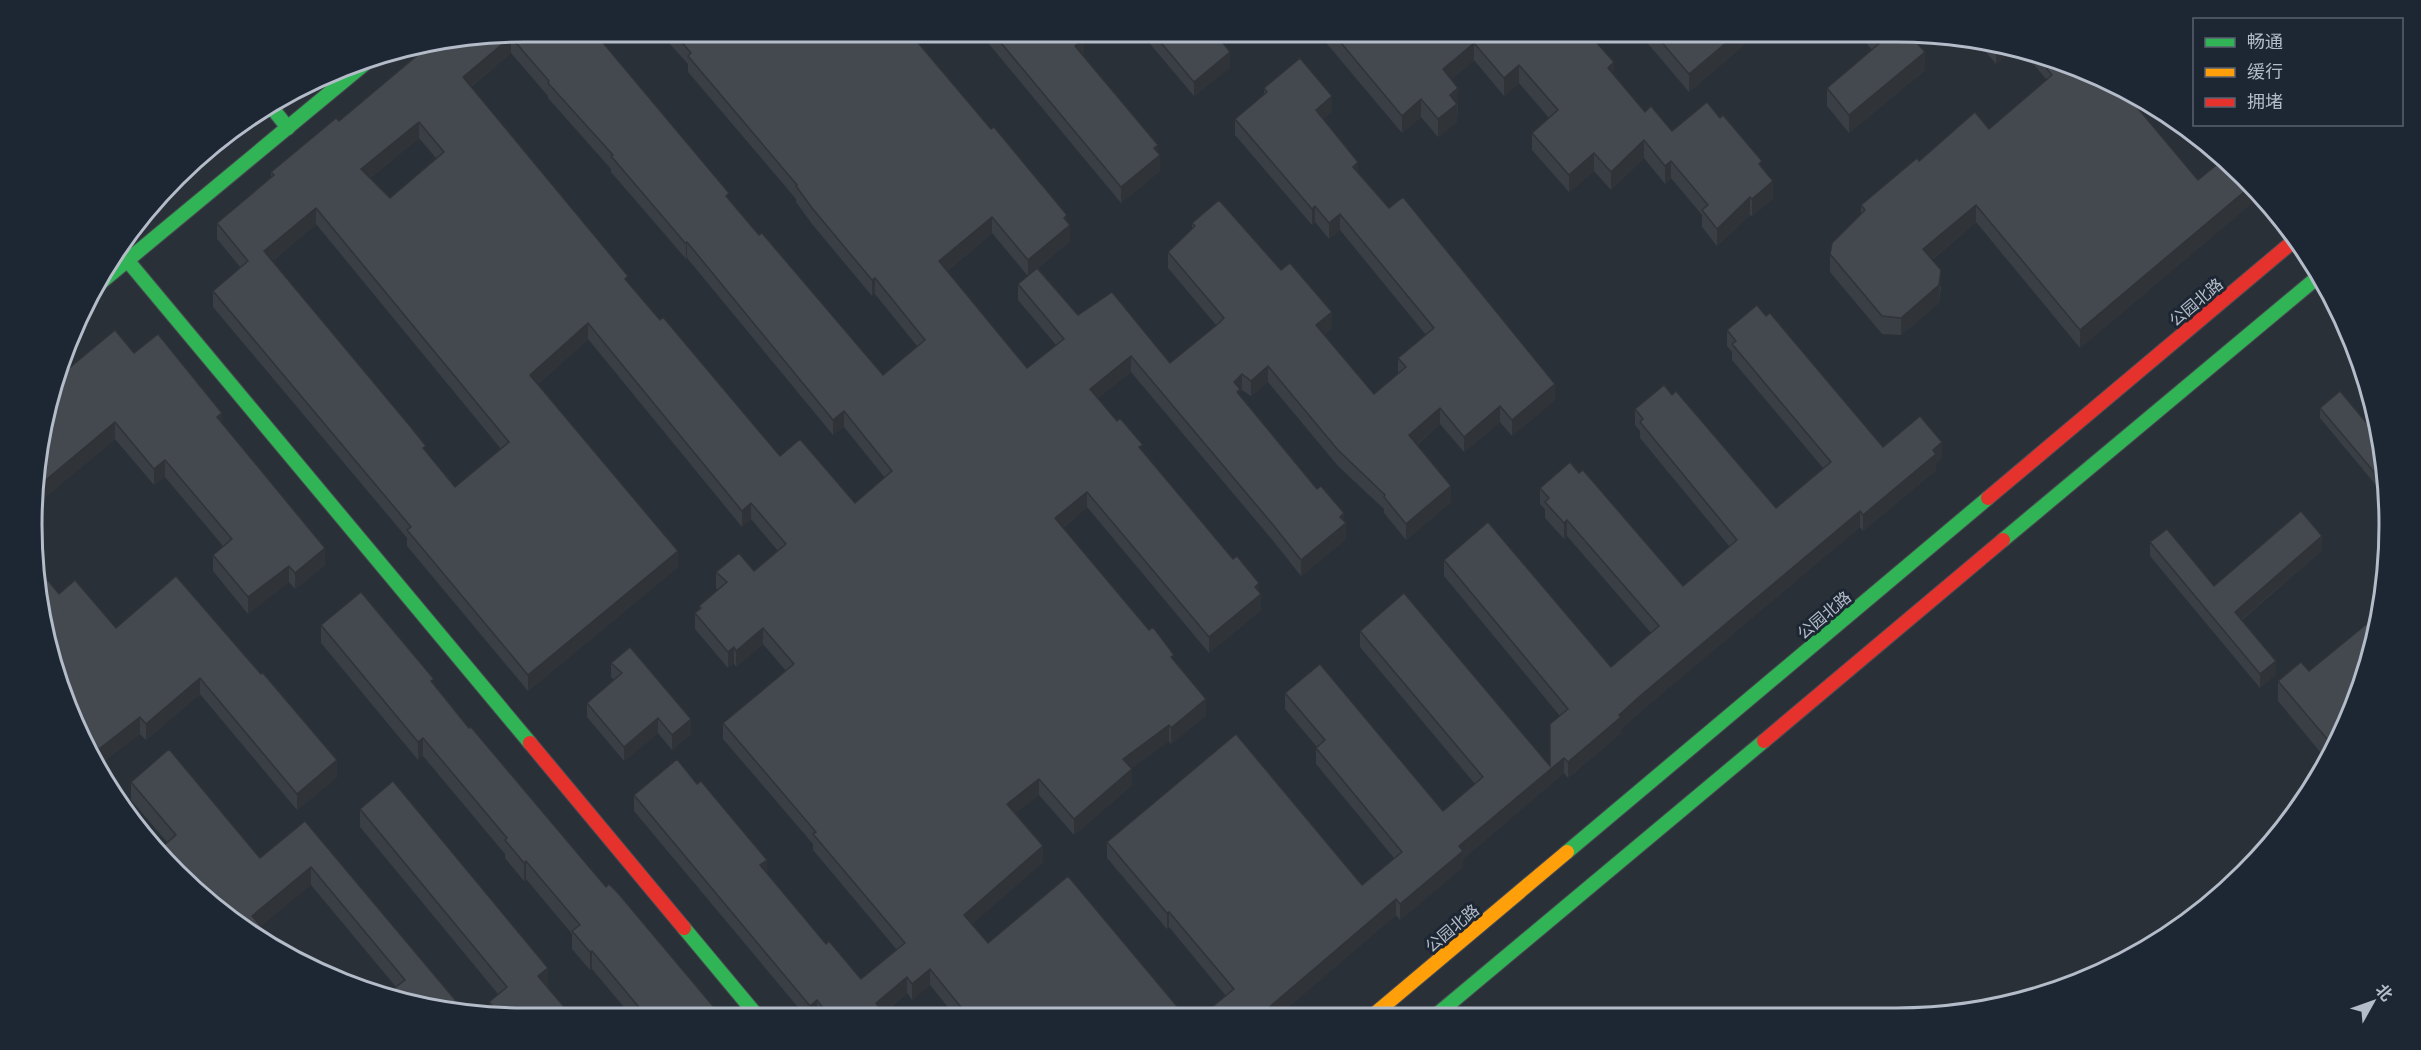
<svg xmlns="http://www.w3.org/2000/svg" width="2421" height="1050" viewBox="0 0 2421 1050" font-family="Inter,'Noto Sans SC',sans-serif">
<rect width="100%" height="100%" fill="#2a3038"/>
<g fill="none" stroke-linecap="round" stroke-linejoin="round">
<defs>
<g id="fast">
<path d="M269,104L288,128"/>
<path d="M127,260L530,743"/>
<path d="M94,288L374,56"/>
<path d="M2003,540L2319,276"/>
<path d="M1567,852L1988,498"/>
<path d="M684,928L759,1018"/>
<path d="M1435,1016L1764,741"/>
</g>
<path id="slow" d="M1372,1016L1567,852"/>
<g id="jam">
<path d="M1988,498L2296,239"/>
<path d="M1764,741L2003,540"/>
<path d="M530,743L684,928"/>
</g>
</defs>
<use href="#fast" stroke="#484c53" stroke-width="16"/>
<use href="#slow" stroke="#484c53" stroke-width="16"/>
<use href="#jam" stroke="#484c53" stroke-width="16"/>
<use href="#fast" stroke="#30b455" stroke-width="14"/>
<use href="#slow" stroke="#ff9f0a" stroke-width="14"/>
<use href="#jam" stroke="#e5322d" stroke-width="14"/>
</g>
<g fill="#3a3f45" fill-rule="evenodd">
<path d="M525,32L729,200L759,235L883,375L917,346L875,294L872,296L812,224L796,202V199L688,72V64L659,32H909L1067,221L1070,241L1038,268L1078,315L1170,363L1216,325L1168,268V252L1192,229V223L1332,328L1324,335L1374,394L1398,374V358L1426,335L1340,230L1329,239L1315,222L1312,225L1235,135V119L1264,94V88L1332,112L1323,119L1358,172L1555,400L1512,436L1500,422L1464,452L1440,424L1417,445L1451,502L1406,540L1384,513V509L1338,466L1268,382L1251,396L1242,390L1240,391V395L1344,521L1346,539L1301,576L1274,542L1131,372L1098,398L1259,591L1261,610L1209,653L1087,507L1063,528L1174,661L1206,715L1171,744L1169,741L1132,768V785L1074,835L1039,795L1015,813L1043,862L972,924L988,943L1186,1017H956L930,985L912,1000L907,993L884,1013L887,1017L818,1018L817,1016L815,1018H807L634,811V795L767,873L826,944L861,979L897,950L813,850V844L723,739V723L786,671L763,644L736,667L734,663L728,668L695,629V613L699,610V606L718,590L716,588V572L754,571L778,551L751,519L742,527L588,339L538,384L678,567L528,691L407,546V538L213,307V291L241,268L217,239V223L271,178V172L339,121L426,48ZM511,53L548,96V98L611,169V172L686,259L687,258L833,435L844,427L885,478L855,503L780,456L628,283L471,87ZM419,138L436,158L390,198L370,178ZM316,224L501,449L455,487L272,261ZM992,233L1028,276L1018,284V300L1056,345L1027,368L947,271Z"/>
<path d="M979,32H1079L1084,54L1083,55L1158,152L1160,171L1121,203Z"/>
<path d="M1140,32H1218L1225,46L1230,67L1194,96Z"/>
<path d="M1291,32H1304L1296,38Z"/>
<path d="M1317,32H1587L1614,75L1645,112L1672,131L1762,167L1773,199L1752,216L1750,215L1717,246L1702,227V215L1671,178L1665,184L1644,158L1611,190L1594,171L1569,192L1532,150V133L1549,118L1519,83L1504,96L1474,60L1451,80L1458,106L1457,122L1438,137L1421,117L1402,133Z"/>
<path d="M1644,32H1759L1689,92L1644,39Z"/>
<path d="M1857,32H1896L1925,70L1849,133L1827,106V88L1872,50Z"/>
<path d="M1980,45L2012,51L1996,64Z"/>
<path d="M2024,53L2055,58L2198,180L2225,158L2260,196L2080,348L1976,222L1932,260L1941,288L1939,303L1901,335L1882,334L1830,272V254L1861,214V205L1919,161L1989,129L2047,80Z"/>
<path d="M1727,330L1883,447L1942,458L1936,463V470L1863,531L1860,527L1640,712L1621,729V733L1568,778L1564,773L1463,859V867L1400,920L1396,915L1278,1016H1201L1226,996L1169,927L1167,929L1107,858V842L1362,885L1394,858L1316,764V748L1317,747L1285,709V693L1443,811L1475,784L1360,647V631L1550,766L1560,716L1444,576V560L1611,667L1651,633L1567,536L1564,539L1545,518V509L1540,504V488L1683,586L1730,547L1640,438V431L1635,425V409L1672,395L1776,508L1823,468L1732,360V352L1727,346Z"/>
<path d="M134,353L222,423L325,565L295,589L289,582L248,614L213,571V555L223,546L165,477L154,485L115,439L33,507L41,429Z"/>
<path d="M2320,408L2387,484L2380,490L2320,418Z"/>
<path d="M2150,542L2214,586L2322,550L2242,620L2276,674L2260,688L2150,556Z"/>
<path d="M176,576L337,777L297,810L200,694L146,740L140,734L99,765L92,757L41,621L59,594L116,628Z"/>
<path d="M321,625L434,684L469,728L606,887L723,1018H633L592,969L590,970L572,949V934L526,879L524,881L505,858V854L423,756L418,760L321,643Z"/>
<path d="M2327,657L2363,684L2326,759L2278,701V681L2309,671Z"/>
<path d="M611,663L691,734L672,750L658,733L624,761L587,717V703L614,680L611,677Z"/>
<path d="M131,782L260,858L305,821L462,1008L396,987L311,885L167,842L131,800Z"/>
<path d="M360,809L548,986L547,987L565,1018H525L489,1012V1002L498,994L360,827Z"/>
</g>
<g fill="#303338">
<path d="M1296,32H1304L1296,38Z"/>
<path d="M1739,32H1759L1689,92V74Z"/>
<path d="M511,37V53L463,93V77Z"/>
<path d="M1084,38V54L1075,62V46Z"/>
<path d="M1474,43V60L1443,87V69Z"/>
<path d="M1996,48L2012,51L1996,64Z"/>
<path d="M1230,52V67L1194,96V82Z"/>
<path d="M1925,52V70L1849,133V115Z"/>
<path d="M1614,62V80L1608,68Z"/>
<path d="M1519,65V83L1504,96V78Z"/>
<path d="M1458,88L1457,122L1438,137V119L1450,95Z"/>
<path d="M1332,96V112L1316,126V110Z"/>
<path d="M1421,99V117L1402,133V116Z"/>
<path d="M419,122V138L361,185V169Z"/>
<path d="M1644,140V158L1611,190V172Z"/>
<path d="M1158,145V157L1160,155V171L1121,203V187L1154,148Z"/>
<path d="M1594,153V171L1569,192V175Z"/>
<path d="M1671,161V178L1665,184V166Z"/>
<path d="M1358,162V178L1353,167Z"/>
<path d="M1773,181V199L1752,216V199Z"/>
<path d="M2251,186L2260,196L2080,348V330Z"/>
<path d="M1750,197V215L1717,246V229Z"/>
<path d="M1976,205V222L1923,267V249Z"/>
<path d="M1315,206V222L1312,225V209Z"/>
<path d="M316,208V224L264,267V251Z"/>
<path d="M1340,214V230L1329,239V223Z"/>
<path d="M1067,215V228L1070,225V241L1028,276V260Z"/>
<path d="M992,217V233L939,277V261Z"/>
<path d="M687,242V258L686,259V244Z"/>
<path d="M1941,270L1939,303L1901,335V318Z"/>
<path d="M875,278V294L872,296V280Z"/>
<path d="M1332,312V328L1316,341V325Z"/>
<path d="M588,323V339L530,391V375Z"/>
<path d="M1131,356V372L1090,405V389Z"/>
<path d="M1268,366V382L1251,396V381Z"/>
<path d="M1242,374V390L1240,391V405L1234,382Z"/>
<path d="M1555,384V400L1512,436V420Z"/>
<path d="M1500,406V422L1464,452V437Z"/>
<path d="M1440,408V424L1409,451V435Z"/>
<path d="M844,411V427L833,435V420Z"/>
<path d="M222,413V429L217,417Z"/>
<path d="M115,422V439L33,507L35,489Z"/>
<path d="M1942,442V458L1936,463V470L1863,531V515Z"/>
<path d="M165,460V477L154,485V469Z"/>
<path d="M2385,475L2387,484L2380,490V479Z"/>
<path d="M1451,486V502L1406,540V524Z"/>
<path d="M1087,492V507L1055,534V518Z"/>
<path d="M751,503V519L742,527V511Z"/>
<path d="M1860,511V527L1640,712L1621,729V733L1568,778V762L1619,715L1717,630Z"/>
<path d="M1344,513V525L1346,523V539L1301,576V560Z"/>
<path d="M1567,520V536L1564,539V523Z"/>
<path d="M2322,536V550L2235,625V612Z"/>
<path d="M325,548V565L295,589V573Z"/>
<path d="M678,551V567L528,691V675Z"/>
<path d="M289,566V582L248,614V597Z"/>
<path d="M1259,583V595L1261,594V610L1209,653V637Z"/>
<path d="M763,628V644L736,667V651Z"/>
<path d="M734,647V663L728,668V652Z"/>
<path d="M2276,661V674L2260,688V674Z"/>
<path d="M200,678V694L146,740V724Z"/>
<path d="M1206,699V715L1171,744V728Z"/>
<path d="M140,717V734L99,765V749Z"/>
<path d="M658,718V733L624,761V747Z"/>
<path d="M691,719V734L672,750V735Z"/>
<path d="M1169,725V741L1123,775V759Z"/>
<path d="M423,738V756L418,760V742Z"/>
<path d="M1564,758V773L1463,859V867L1400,920V904L1459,846Z"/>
<path d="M337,760V777L297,810V794Z"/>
<path d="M1132,769V785L1074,835V819Z"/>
<path d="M1039,779V795L1007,820V804Z"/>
<path d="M1043,846V862L964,931V915Z"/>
<path d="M767,860V876L760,865Z"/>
<path d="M526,861V879L524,881V863Z"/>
<path d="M311,867V885L254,932L252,916Z"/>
<path d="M1396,899V915L1278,1016H1259Z"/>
<path d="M1169,912V927L1167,929V913Z"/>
<path d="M592,951V969L590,970V952Z"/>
<path d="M548,968V986L538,995V976Z"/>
<path d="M930,969V985L912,1000V984Z"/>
<path d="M907,977V993L878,1017L876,1003Z"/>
<path d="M817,1000V1016L815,1018H810V1006Z"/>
<path d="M565,1008V1018H559V1013Z"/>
</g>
<g fill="#444950" stroke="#303338" stroke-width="1.5" fill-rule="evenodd">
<path d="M525,32H594L729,193L726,196L759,235L762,233L883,375L925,340L875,278L872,280L812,208L796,186L797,185L688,56L691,53L673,32H909L991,129L994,127L1067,215L1064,218L1070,225L1028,260L992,217L939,261L1027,368L1064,339L1018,284L1037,268L1078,315L1112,292L1170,363L1219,323L1224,318L1168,252L1195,226L1192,223L1219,200L1281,270L1290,263L1332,312L1316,325L1374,394L1406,367L1398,358L1434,328L1340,214L1329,223L1315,206L1312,209L1235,119L1267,92L1264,88L1300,58L1332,96L1316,110L1358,162L1353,167L1389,208L1403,197L1555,384L1512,420L1500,406L1464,437L1440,408L1409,435L1451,486L1406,524L1384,497L1385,495L1338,450L1268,366L1251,381L1242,374L1234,382L1240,389L1237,392L1317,489L1321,486L1344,513L1340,517L1346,523L1301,560L1274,526L1131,356L1090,389L1117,421L1120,418L1143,445L1139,447L1233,559L1237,556L1259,583L1255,587L1261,594L1209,637L1087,492L1055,518L1149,630L1153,627L1174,655L1171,657L1206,699L1171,728L1169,725L1123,759L1132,769L1074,819L1039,779L1007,804L1043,846L964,915L988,943L1068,876L1186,1017H969L930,969L912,984L907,977L876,1003L887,1017L831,1018L817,1000L810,1006L634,795L677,759L697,784L701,781L767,860L760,865L786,896L826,944L829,941L861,979L905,943L813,834L816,832L723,723L794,664L763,628L736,651L734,647L728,652L695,613L701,608L699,606L727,582L716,572L739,553L754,571L786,544L751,503L742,511L588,323L530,375L678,551L528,675L407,530L411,527L213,291L248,261L217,223L274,175L271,172L336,118L339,121L426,48ZM511,37L549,81L548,83L613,155L611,156L686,244L687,242L833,420L844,411L892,471L855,503L800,439L780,456L663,317L660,320L625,279L628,276L463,77ZM419,122L444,152L390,198L361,169ZM316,208L509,442L455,487L423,448L426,446L410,426L264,251Z"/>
<path d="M992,32H1078L1084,38L1075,46L1158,145L1154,148L1160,155L1121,187Z"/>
<path d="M1152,32H1218L1225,39L1222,42L1230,52L1194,82Z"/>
<path d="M1332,32H1587L1614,62L1608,68L1645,112L1651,106L1672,131L1707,102L1720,118L1723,115L1762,161L1759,164L1773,181L1752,199L1750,197L1717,229L1702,210L1708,205L1671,161L1665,166L1644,140L1611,172L1594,153L1569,175L1532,133L1558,110L1519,65L1504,78L1474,43L1443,69L1458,88L1450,95L1457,104L1438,119L1421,99L1402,116Z"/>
<path d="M1653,32H1739L1689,74Z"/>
<path d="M1872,32H1896L1909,34L1925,52L1849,115L1827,88L1881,42Z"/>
<path d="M2041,56L2055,58L2120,87L2198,180L2225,158L2251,186L2080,330L1976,205L1923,249L1941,270L1939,285L1901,318L1882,316L1830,254L1832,243L1865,210L1861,205L1917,158L1919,161L1975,112L1989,129L2052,75L2047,69L2050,66Z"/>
<path d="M1757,305L1766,316L1770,313L1883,447L1920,416L1942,442L1933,450L1936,454L1863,515L1860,511L1640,696L1619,715L1621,717L1568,762L1564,758L1459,846L1463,851L1400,904L1396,899L1259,1016H1201L1234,989L1169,912L1167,913L1107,842L1236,734L1362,885L1402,852L1316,748L1325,740L1285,693L1320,664L1443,811L1483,777L1360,631L1404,593L1550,766V724L1568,709L1444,560L1488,522L1611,667L1659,626L1567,520L1564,523L1545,502L1549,498L1540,488L1570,462L1579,473L1583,470L1683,586L1737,540L1640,422L1643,419L1635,409L1664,385L1672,395L1676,391L1776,508L1831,462L1732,344L1736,341L1727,330Z"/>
<path d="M115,330L134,353L158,334L222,413L217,417L325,548L295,573L289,566L248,597L213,555L232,539L165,460L154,469L115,422L35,489L41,429L62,374Z"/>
<path d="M2340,391L2380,439L2385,475L2380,479L2320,408Z"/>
<path d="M2301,511L2322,536L2235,612L2276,661L2260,674L2150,542L2167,529L2214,586Z"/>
<path d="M36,566L59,594L75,580L116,628L176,576L261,674L263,673L337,760L297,794L200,678L146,724L140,717L99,749L81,728L41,621Z"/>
<path d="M361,592L434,679L431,681L469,728L471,727L606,887L609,884L618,893L723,1018H648L592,951L590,952L572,931L580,925L526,861L524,863L505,840L507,838L423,738L418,742L321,625Z"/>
<path d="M2380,613L2363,684L2333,746L2278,681L2301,662L2309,671Z"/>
<path d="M630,647L691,719L672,735L658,718L624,747L587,703L622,673L611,663Z"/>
<path d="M169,749L260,858L305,821L462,1008L386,995L405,980L311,867L252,916L275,943L224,916L156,852L176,835L131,782Z"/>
<path d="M393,781L548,968L538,976L565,1008L559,1013L564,1018H525L500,1014L489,1002L507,987L360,809Z"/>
</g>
<g text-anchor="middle" stroke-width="6" stroke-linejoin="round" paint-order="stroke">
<g font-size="16" fill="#b4bcc9" stroke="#1d2633">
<text transform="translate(2196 302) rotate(-40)" y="6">公园北路</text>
<text transform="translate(1824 615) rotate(-40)" y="6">公园北路</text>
<text transform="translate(1452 928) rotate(-40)" y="6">公园北路</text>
</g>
</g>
<path d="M0 0H2421V1050H0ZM525 42H1896A483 483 0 0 1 2379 525V525A483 483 0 0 1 1896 1008H525A483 483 0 0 1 42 525V525A483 483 0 0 1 525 42Z" fill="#1d2633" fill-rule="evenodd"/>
<path fill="none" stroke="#b4bcc9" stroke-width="3" d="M525 42H1896A483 483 0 0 1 2379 525V525A483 483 0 0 1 1896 1008H525A483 483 0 0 1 42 525V525A483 483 0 0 1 525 42Z"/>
<rect x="2193" y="18" width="210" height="108" fill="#1d2633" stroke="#59626f" stroke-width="1.5"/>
<rect x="2205" y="38" width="30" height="9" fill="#30b455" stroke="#59626f" stroke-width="1.5"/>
<text x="2247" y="48" font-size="18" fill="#b4bcc9">畅通</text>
<rect x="2205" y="68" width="30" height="9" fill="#ff9f0a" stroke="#59626f" stroke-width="1.5"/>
<text x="2247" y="78" font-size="18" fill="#b4bcc9">缓行</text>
<rect x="2205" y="98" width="30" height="9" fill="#e5322d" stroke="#59626f" stroke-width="1.5"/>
<text x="2247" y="108" font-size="18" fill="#b4bcc9">拥堵</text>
<g transform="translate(2373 1002) rotate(50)" stroke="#1d2633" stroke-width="4.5" paint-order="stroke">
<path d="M0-4.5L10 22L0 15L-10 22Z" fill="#b4bcc9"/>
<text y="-9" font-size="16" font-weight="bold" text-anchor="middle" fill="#b4bcc9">北</text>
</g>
</svg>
